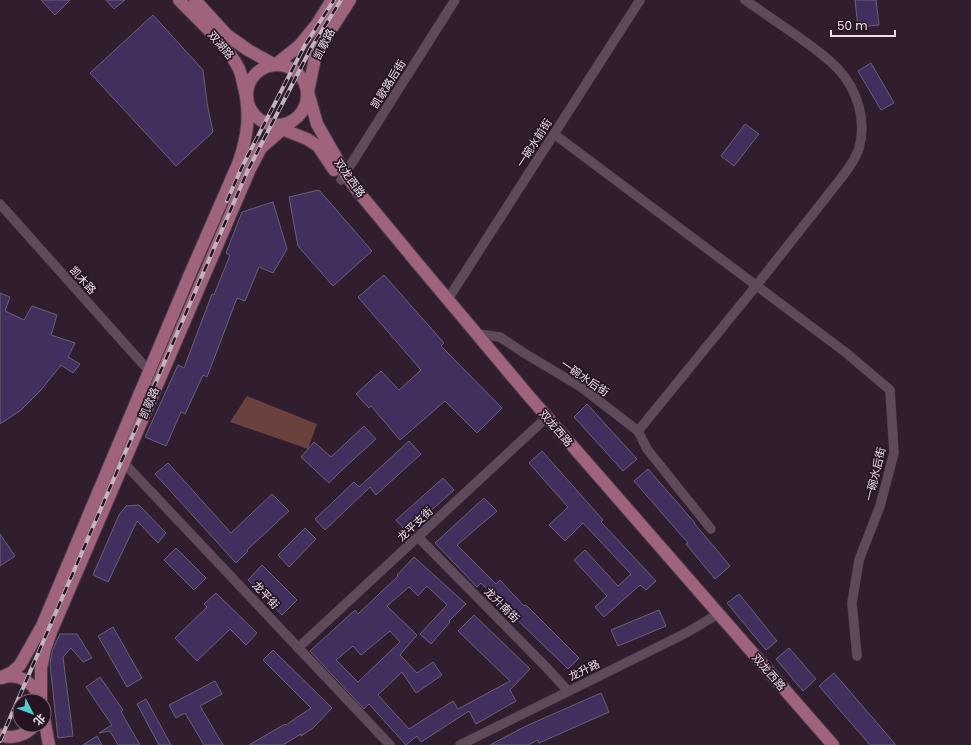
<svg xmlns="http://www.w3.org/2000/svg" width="971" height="745" viewBox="0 0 971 745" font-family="Poppins,'Noto Sans SC',sans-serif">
<rect width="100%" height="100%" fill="#301e2e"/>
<path fill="#6a413d" d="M247,396L317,424L308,449L230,422Z"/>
<g fill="#432f5e" stroke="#6a6078" fill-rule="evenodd">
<path d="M41,0H70L55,15Z"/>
<path d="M106,0H125L114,9Z"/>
<path d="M855,0H876L879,25L858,27Z"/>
<path d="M153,15L203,70L207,103L213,132L176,166L90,73Z"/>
<path d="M871,63L894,103L881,110L858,71Z"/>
<path d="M745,124L759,134L734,166L721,156Z"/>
<path d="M319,190L372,251L333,286L298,246L289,197Z"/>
<path d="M273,202L287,249L273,273L259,267L245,301L237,298L207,377L203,375L185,414L181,412L166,446L145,437L178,365L184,368L212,294L214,295L230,255L226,253L242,212Z"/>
<path d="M384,275L444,343L441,346L502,408L477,433L445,401L400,440L371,406L369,408L356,394L381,371L399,390L421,370L358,297Z"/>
<path d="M0,293L10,297L5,311L24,320L32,306L57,315L51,335L75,343L68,357L80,364L73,373L61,365L41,390L21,410L0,424Z"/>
<path d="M587,404L637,459L623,471L574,417Z"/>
<path d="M364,426L376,439L343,469L329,483L301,457L314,442L331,457Z"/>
<path d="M409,441L421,454L376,495L370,487L325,530L315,519L354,482L359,487Z"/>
<path d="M542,451L603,520L601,522L656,581L646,590L640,585L604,617L595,607L607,596L574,560L585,550L618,586L631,574L583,523L565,541L549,525L568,507L529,463Z"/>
<path d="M168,463L231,533L272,494L289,511L247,550L248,551L236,563L155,474Z"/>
<path d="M648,469L695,523H694L730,566L715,579L686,544L688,543L634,481Z"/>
<path d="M443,478L454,490L407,532L396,520Z"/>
<path d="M484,498L497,511L457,545L496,584L500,580L524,606L526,605L579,658L568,669L506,609L481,583L477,587L435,543Z"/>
<path d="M139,505L166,533L158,543L137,521L108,582L93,575L119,515L126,506Z"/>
<path d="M305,528L316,539L289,567L278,555Z"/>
<path d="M0,534L15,556L0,566Z"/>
<path d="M176,548L206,578L194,590L164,560Z"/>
<path d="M414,557L466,604L449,621L450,622L431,644L420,634L447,605L427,586L418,596L409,587L387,606L417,635L400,655L417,673L433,662L442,675L416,693L402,672L378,695L409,729L453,701L458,709L510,681L458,631L474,615L530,669L510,690L516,701L476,724L469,711L421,742L417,736L406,745L369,704L364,709L310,651L355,610L358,614L398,576L397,575ZM390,631L400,642L358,682L336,660L353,646L361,655Z"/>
<path d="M262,565L297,600L282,615L248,580Z"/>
<path d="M216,593L257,633L246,645L230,629L197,661L175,638L207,607L204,604Z"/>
<path d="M739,594L777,641L766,650L727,603Z"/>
<path d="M659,610L666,626L618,646L611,630Z"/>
<path d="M113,627L142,678L127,687L98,636Z"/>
<path d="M60,634H77L92,658L83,662L71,648L63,657L73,736L58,738L50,664L52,651Z"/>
<path d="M789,648L816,679L803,691L776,659Z"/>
<path d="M273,650L332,708L313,728L301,736V734L283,745H249L285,724L286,725L311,708L263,660Z"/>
<path d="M834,673L896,745H870L819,686Z"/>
<path d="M100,677L123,710L121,712L140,745H118L110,731L99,733L112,725L86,687Z"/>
<path d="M215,681L222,694L200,706L223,745H204L185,713L176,718L169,705Z"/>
<path d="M601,693L609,712L539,743L538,740L528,745H490L526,726Z"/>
<path d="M146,699L171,745H159L137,704Z"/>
<path d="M97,736L102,745H83Z"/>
</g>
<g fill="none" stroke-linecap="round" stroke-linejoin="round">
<defs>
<g id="minor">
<path d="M554,134L845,352L890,390L894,453L880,506L859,560L852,603L857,656"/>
<path d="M341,180L455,0"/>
<path d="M0,204L149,371"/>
<path d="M448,299L640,0"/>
<path d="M477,334L500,337L524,353L581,387L638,431L647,449L711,529"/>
<path d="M638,431L756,286L842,177C849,168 856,158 859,148C867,120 857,89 838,69C824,54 807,43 790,31C775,21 760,10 745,0"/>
<path d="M123,462L390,745"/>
<path d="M418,537L546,667L568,691"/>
<path d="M298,648L547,417"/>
<path d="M460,745L686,633L718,614"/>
</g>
<g id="major">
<path d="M195,0L227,35L248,50L275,65"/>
<path d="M350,0L330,31L315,58L308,92L317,124L345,173L356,189L418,264L528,395L833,745"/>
<circle cx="277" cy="95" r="30"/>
<path d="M275,65L299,46L317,24L332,0"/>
<path d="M269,124L307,139L318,146L334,170"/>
<path d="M0,678L12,672L20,665L42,626L190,274L238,164C248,136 251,113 243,83C242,79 241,73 239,69C229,47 196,18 179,0"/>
<path d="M2,678C19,672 36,684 40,700"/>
<path d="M41,701V668L45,649L51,632L250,169L261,148L292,121"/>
<path d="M44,718L49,745"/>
<path d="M0,735C13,740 26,735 35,725"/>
</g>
</defs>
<use href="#minor" stroke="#4b3b49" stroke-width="10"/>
<use href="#major" stroke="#4b3b49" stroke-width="14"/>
<use href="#minor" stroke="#5f4a5c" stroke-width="9"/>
<use href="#major" stroke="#9f637d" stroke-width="12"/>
<defs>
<g id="rail">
<path d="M227,201L242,167L305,45L334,0"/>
<path d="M0,741L248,170L311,48L341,0"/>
</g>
</defs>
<use href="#rail" stroke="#c1b3bf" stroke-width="4"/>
<use href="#rail" stroke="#261424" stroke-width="2.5" stroke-dasharray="8" stroke-linecap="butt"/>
</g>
<g text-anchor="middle" stroke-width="3.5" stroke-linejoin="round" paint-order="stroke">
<g font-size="11" fill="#eee1ec" stroke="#261424">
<text transform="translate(324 44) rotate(-63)" y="4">凯歌路</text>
<text transform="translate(221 45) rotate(50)" y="4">双湖路</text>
<text transform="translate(388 84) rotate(-58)" y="4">凯歌路后街</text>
<text transform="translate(534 143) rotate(-57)" y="4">一碗水前街</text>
<text transform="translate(350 178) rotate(55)" y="4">双龙西路</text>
<text transform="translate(83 280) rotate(48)" y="4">凯木路</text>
<text transform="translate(585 378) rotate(34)" y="4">一碗水后街</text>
<text transform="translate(149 403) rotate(-67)" y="4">凯歌路</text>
<text transform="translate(556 428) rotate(49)" y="4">双龙西路</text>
<text transform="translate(875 474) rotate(-76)" y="4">一碗水后街</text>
<text transform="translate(415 524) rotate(-43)" y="4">龙平支街</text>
<text transform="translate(266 595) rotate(47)" y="4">龙平街</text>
<text transform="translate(502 605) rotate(45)" y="4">龙升南街</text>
<text transform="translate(584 670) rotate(-26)" y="4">龙升路</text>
<text transform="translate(769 672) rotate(49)" y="4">双龙西路</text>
</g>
</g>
<g transform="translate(32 713) rotate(132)"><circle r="19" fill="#261424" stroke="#766674"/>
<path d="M0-3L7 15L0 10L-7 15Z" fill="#53cdca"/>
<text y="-6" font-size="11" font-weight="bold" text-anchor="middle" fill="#eee1ec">北</text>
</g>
<path d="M831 30v6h64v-6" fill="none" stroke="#eee1ec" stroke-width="2"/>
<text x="837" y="30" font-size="12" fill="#eee1ec" stroke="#261424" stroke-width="3" paint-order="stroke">50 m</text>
</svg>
